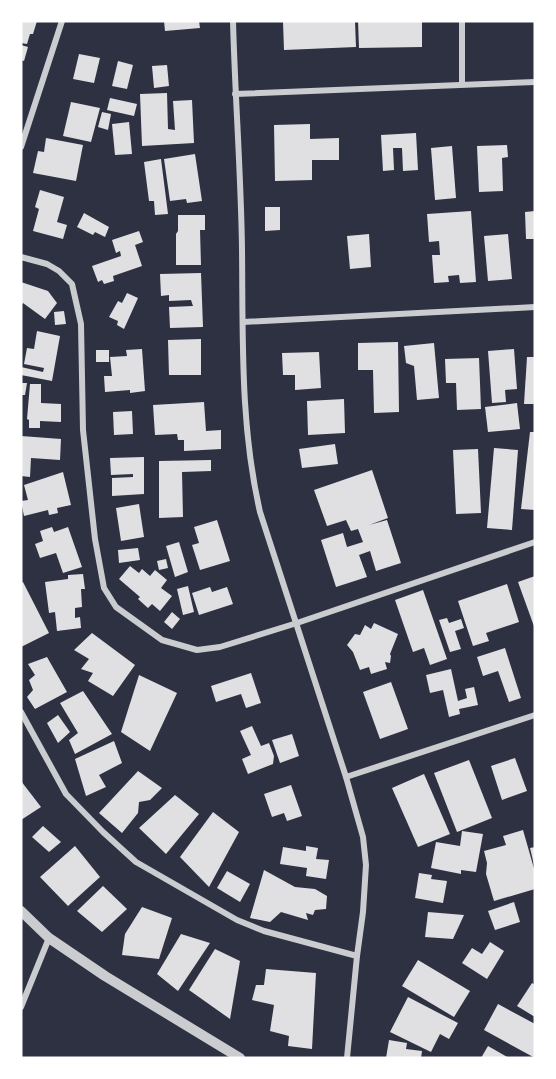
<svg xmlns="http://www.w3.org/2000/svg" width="556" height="1079" viewBox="0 0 556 1079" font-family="Roboto,sans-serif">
<rect width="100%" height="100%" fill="#2d3142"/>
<g fill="#e0e0e3">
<path d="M21,21H37L33,34H30L27,44L21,43Z"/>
<path d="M164,21H199L200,28L165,31Z"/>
<path d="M316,21H355L356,47L284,50L283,22Z"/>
<path d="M358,21H422V47L359,48Z"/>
<path d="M21,45L28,47L24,61L21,60Z"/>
<path d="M79,54L100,58L94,83L73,79Z"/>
<path d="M118,61L133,65L127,89L112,86Z"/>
<path d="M167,65L169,86L154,88L152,66Z"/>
<path d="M167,93L168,129L175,130L173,101L192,100L194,143L142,146L140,94Z"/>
<path d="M110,98L137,104L134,116L107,110Z"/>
<path d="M71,102L100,108L91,142L63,136Z"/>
<path d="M102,112L111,114L108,130L98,127Z"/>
<path d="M129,122L132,154L115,155L112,124Z"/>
<path d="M310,124V139L339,138V160H312V180L275,181L274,125Z"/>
<path d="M416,133L418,170L403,171L402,148H393L394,170L383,171L381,135Z"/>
<path d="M46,138L83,145L76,181L33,173L38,151L44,152Z"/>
<path d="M507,145L508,157L502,158L503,191L479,192L477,146Z"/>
<path d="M452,146L456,198L435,200L431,148Z"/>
<path d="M195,154L202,201L187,203L186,199L170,201L164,159Z"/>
<path d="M161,159L168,214L155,215L154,201H149L144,162Z"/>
<path d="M40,190L64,197L57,222L67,225L63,239L33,231L39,209L35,207Z"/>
<path d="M265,207H280V230L265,231Z"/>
<path d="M471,211L476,282L460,283L459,275L448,276L449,282L434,283L432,255H440L439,241L429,242L427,214Z"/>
<path d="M535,211V239H526L525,212Z"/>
<path d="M84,213L109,227L105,237L95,232L93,235L77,227Z"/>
<path d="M178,215H205V230H200L201,265H176V234L178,231Z"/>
<path d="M139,231L143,242L135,245L142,266L113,276L114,281L104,284L102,280L98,282L92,266L121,256L120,251L116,253L112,240Z"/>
<path d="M369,234L371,267L350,269L347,236Z"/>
<path d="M508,234L512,279L488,281L484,236Z"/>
<path d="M201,273L203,327L170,328L169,307L193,306L191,300L169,301V295L161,296L160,274Z"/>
<path d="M21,282L48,291L57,303L45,319L23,303L21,306Z"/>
<path d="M127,293L138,298L124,329L117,325L118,321L109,317L118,301L122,303Z"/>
<path d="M64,311L66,324L55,325L54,312Z"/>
<path d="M37,331L60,336L52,381L21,375V367L43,372L44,368L24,364L27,348L34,349Z"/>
<path d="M201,339V375H169L168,340Z"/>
<path d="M398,342L399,412L374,413L373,370H358V343Z"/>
<path d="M434,343L439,398L417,400L414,366L406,363L404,346Z"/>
<path d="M142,349L145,391L130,393V390L105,392L104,376H112L110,357L127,356L126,350Z"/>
<path d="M514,349L517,389L505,390L506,402L492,403L488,351Z"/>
<rect x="96" y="350" width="13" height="12"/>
<path d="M319,352L321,388L295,390V375H283L282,353Z"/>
<path d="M527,357H535V404H524Z"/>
<path d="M479,358L481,409L457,410L456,383H446L445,359Z"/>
<path d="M21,383H27L25,395H21Z"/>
<path d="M30,384H41V403L61,404V422L40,421V428H29V420L27,419Z"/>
<path d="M344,399L345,433L308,435L307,401Z"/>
<path d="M204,402L206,431L221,430V449L184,451V440H178L177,434L155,435L153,405Z"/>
<path d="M517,403L520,429L488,432L485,407Z"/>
<path d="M132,411L133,434L114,435L113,412Z"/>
<path d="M530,432H535V510L521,509Z"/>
<path d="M21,436L61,439L60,460L31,458L30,477L21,476Z"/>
<path d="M335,444L338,464L302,468L299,449Z"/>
<path d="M494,448L518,450L512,530L487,528Z"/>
<path d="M478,449L481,513L456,514L453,450Z"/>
<path d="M144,457V494L112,496V478L133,477V474L111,475L110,458Z"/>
<path d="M211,460V471L182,472L183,517L159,518V461Z"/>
<path d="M372,470L388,518L369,525L387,520L401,563L376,571L370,551L359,555L367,577L336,587L321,540L343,533L347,547L363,542L358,529L351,531L346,520L327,526L314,490Z"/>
<path d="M63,472L71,505L57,508L58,513L49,515L48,510L24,516L21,501L28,500L24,485Z"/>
<path d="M139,504L144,537L121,541L116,508Z"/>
<path d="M217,520L230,561L200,570L192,545L199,543L194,527Z"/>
<path d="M52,527L54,532L68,527L82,567L63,573L56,553L40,558L35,544L43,541L40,531Z"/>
<path d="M179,542L188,572L175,577L166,546Z"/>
<path d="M138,548L140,560L119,563L118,550Z"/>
<path d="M166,559L168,568L159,570L157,561Z"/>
<path d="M130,566L139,573L142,569L150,576L155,570L167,580L161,588L172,596L160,611L152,604L148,608L138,599L140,597L119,579Z"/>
<path d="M83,574L85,589H81L82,607L75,608V618L80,617L81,628L57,631L55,612L49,613L45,582L68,579V575Z"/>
<path d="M535,576V629L518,582Z"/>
<path d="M23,582L49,633L21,647V583Z"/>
<path d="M507,584L519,622L486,633L489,641L473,646L458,601Z"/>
<path d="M188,586L194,612L183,615L177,589Z"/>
<path d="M210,587L212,592L227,587L233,604L199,615L192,593Z"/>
<path d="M423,590L447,659L430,665L424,648L413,652L395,600Z"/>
<path d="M172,612L180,619L172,629L164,622Z"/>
<path d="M447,618L449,623L461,619L464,628L455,631L461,649L450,652L439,620Z"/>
<path d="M374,623L398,634L390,654L391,656L390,663L385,662L387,669L371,674L369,667L360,670L353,652L347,645L355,634L360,635L365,625L371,629Z"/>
<path d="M92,633L135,665L113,696L88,681L93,673L81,669L89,659L74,650Z"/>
<path d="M505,648L521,698L509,702L498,671L483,676L477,657Z"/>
<path d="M47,657L67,692L35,709L27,697L33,690L29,680L35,675L28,664Z"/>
<path d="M451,669L458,701L467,698L465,689L474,687L478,705L459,709L460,714L449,717L443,690L430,693L426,675Z"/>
<path d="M251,673L261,703L246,708L241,694L216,702L211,686Z"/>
<path d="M139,675L177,693L150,751L121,732Z"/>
<path d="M391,682L408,729L380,739L363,692Z"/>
<path d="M83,691L112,734L75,754L69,740L78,733L60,703Z"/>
<path d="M58,715L70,732L58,743L47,723Z"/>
<path d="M252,726L261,746L269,743L274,756L273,764L248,774L242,759L251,755L240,731Z"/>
<path d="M292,734L299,756L280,763L272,740Z"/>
<path d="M114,741L122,763L99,775L106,787L86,796L75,759Z"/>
<path d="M515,758L527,791L502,800L491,766Z"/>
<path d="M469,760L492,818L457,832L434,773Z"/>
<path d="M138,771L162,788L150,800L139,802L138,813L122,833L99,813Z"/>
<path d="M424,774L450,834L418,847L392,788Z"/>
<path d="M21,781L41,807L21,820Z"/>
<path d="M291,785L302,816L287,821L284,813L272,817L264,794Z"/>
<path d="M175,795L199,814L166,854L139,828Z"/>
<path d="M213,812L239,832L209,887L180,857Z"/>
<path d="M43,826L61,842L49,852L32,837Z"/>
<path d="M523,830L535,872V889L494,901L486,874L487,863L484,851L506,845L503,836Z"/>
<path d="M462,831L483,834L476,872L461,870V874L431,868L436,842L460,846Z"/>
<path d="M75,846L100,877L68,906L40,877Z"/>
<path d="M306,846L318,848L316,859L329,860L326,879L306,876L307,868L280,864L283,847L306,851Z"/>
<path d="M535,847V865H534L530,848Z"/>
<path d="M264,870L295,887L315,889L327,896L326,909L315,910L313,915L306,913L308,920L281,912L270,922L250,918Z"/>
<path d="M227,871L250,884L240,902L217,888Z"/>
<path d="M419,873L432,875L431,879L447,881L443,903L415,898Z"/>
<path d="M103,886L127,909L102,932L77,911Z"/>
<path d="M514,902L520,922L495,930L488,911Z"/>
<path d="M142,907L172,918L159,959L122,955L125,934Z"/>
<path d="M428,912L464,915L453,939L425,937Z"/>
<path d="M181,934L210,943L178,991L157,974Z"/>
<path d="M490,942L504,951L487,979L462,963L472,948L482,954Z"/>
<path d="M215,949L240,961L230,1019L189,990Z"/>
<path d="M418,960L470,991L454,1017L402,986Z"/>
<path d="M266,969L316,973L312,1049L288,1046L289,1036L270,1031L274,1005L252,1000L256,985H264Z"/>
<path d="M532,983L535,985V1017L517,1006Z"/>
<path d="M408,997L458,1023L449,1039L440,1034L431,1052L390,1032Z"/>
<path d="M498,1004L535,1024V1058L484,1030Z"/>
<path d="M389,1040L407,1043L406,1049L422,1051L421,1058H386Z"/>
<path d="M488,1046L509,1058H481Z"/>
</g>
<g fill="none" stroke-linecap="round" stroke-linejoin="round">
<g stroke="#caccd0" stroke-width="6">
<path d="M233,21C235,97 241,173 242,249C243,337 240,425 260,512L346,777L363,837L366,865L363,912L357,956L347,1058"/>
<path d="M462,21V84"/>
<path d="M235,94L535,82"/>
<path d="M21,147L62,21"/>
<path d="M21,257L47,264L59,271L72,284L81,324L83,430L95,539L104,588L116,607L162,640L197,650L220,647L297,623L535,542"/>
<path d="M243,322L535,307"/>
<path d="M21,712L66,794L103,832L136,862L237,920L264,931L357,956"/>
<path d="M346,777L535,715"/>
<path d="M21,1007L49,938"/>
</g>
<path stroke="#caccd0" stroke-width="10" d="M21,911L49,938L105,976L240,1058"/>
</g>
<rect width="556" height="1079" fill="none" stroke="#ffffff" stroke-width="45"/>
</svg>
